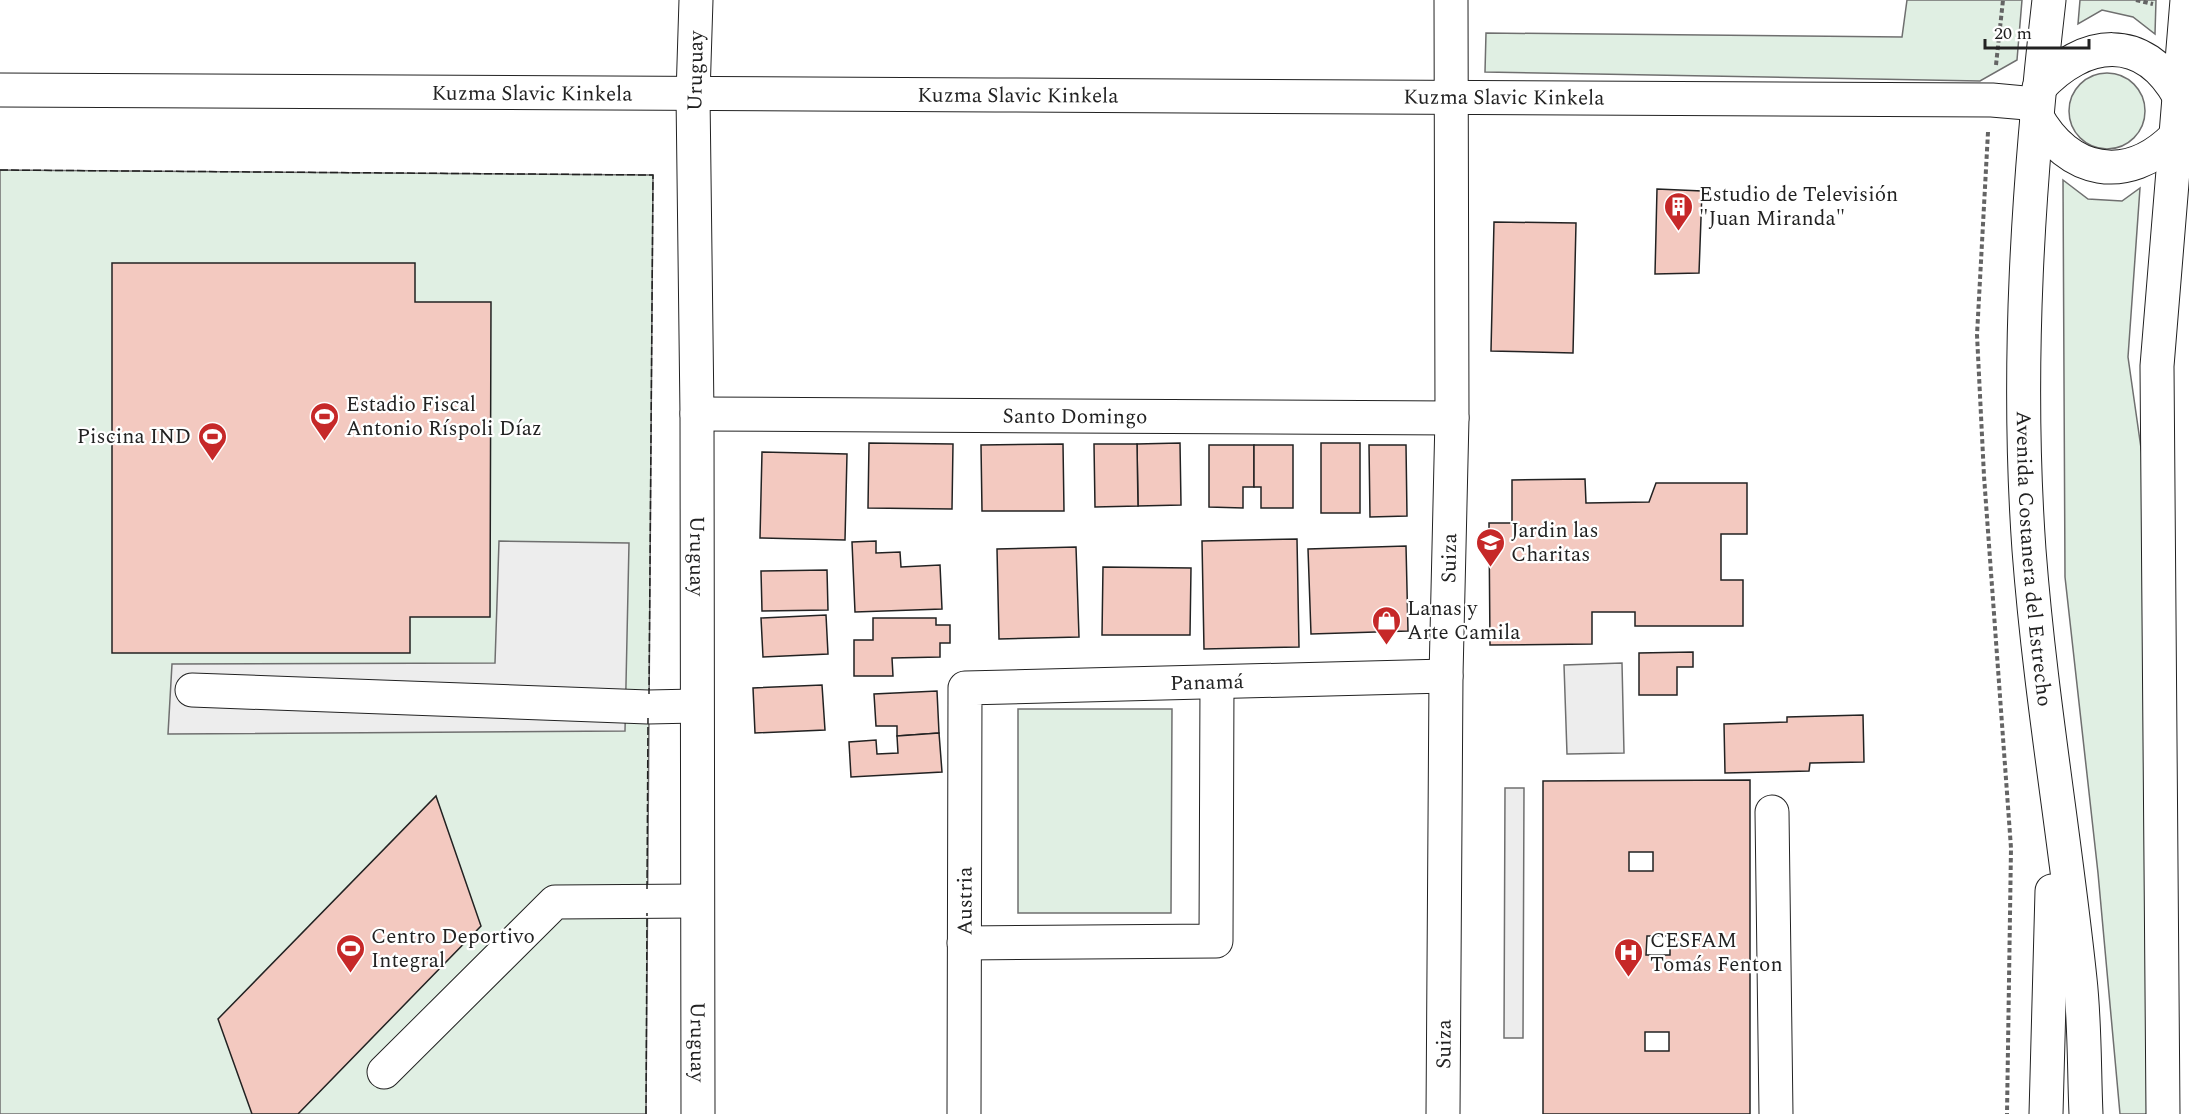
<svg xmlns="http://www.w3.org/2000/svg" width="2189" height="1114" viewBox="0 0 2189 1114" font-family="Spectral,serif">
<rect width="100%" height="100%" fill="#fff"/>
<g fill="#e0efe3" stroke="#6f6f6f" stroke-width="1.5">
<path d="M1907,0H2022L2017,60L1980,81L1485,72L1486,33L1902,37Z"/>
<path d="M2080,0H2156L2155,34L2133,17L2102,10L2078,24Z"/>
<circle cx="2107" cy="111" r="38"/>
<path d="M0,170L653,175L646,1114H0Z"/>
<path d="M2063,180L2088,199L2122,201L2140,188L2128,357L2143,462L2147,1114H2120L2098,873L2065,577Z"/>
<path d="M1018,709H1172L1171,913H1018Z"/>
</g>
<g fill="#ededed" stroke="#6f6f6f" stroke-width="1.5">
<path d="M499,541L629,543L625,731L168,734L172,664L495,663Z"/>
<path d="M1622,663L1624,753L1567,754L1564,665Z"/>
<path d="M1505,788H1524L1523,1038H1504Z"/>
</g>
<g fill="#f3c9c0" stroke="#222" stroke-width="1.5" fill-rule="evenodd">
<path d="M1657,189L1702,191L1699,273L1655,274Z"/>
<path d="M1494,222L1576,223L1573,353L1491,351Z"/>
<path d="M112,263H415V302H491L490,617H410V653H112Z"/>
<path d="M869,443L953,444L952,509L868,508Z"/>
<path d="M1180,443L1181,505L1138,506L1137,444Z"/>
<rect x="1321" y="443" width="39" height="70"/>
<path d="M1063,444L1064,511H982L981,445Z"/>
<path d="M1094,444H1137L1138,506L1095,507Z"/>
<path d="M1209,445H1254V487H1243V508L1209,507Z"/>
<path d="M1254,445H1293V508H1261V487H1254Z"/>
<path d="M1369,445H1406L1407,516L1370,517Z"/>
<path d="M762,452L847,454L845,540L760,538Z"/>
<path d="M1585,479L1586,503L1649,502L1656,483H1747V534H1721V580H1743V626H1635V612H1592V644L1490,645L1489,523H1512V480Z"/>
<path d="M1297,539L1299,647L1204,649L1202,541Z"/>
<path d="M876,541V553L900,552L901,567L940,565L942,609L855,612L852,542Z"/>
<path d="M1406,546L1408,631L1311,634L1308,549Z"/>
<path d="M1076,547L1079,637L999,639L997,549Z"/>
<path d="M1103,567L1191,568L1190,635H1102Z"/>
<path d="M827,570L828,610L762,611L761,571Z"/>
<path d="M826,615L828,654L763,657L761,618Z"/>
<path d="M873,618H936V625H950V643H940V657L892,658L893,676H854V640H873Z"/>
<path d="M1693,652V667H1677V695H1639V653Z"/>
<path d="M822,685L825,730L755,733L753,688Z"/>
<path d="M937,691L939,733L897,736V726H876L874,694Z"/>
<path d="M1863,715L1864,762L1810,763L1809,771L1725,773L1724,724L1787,722V717Z"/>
<path d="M939,733L942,772L851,777L849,742L876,740L877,754L898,753L897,736Z"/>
<path d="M1750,780V1114H1543V781ZM1629,852H1653V871H1629ZM1647,936H1670V955H1646ZM1645,1032H1669V1051H1645Z"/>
<path d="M436,796L481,926L298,1114H252L218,1019Z"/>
</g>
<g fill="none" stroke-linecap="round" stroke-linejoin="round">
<defs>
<g id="minor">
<path id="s1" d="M696,0L693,95L697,414L698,1114"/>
<path id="s2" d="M0,90C664,95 1328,95 1992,100L2037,104"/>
<path id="s3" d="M697,414L1452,418"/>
<path d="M192,690L648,707L696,706"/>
<path d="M1772,812L1776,1114"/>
<path d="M964,943L1216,941L1217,683"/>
<path d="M384,1072L555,902L697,901"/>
<path id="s4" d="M964,1114L965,688L1446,676"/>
<path id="s5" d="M1443,1114L1446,676L1452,418L1451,0"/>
</g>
<g id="major">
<path id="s6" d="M2049,0C2028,182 2016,366 2029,550C2040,694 2065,836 2080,979C2085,1024 2084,1069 2086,1114"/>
<path d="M2039,88C2084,39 2143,32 2179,96"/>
<path d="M2036,115C2068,174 2127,185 2175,137"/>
<path d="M2046,1114L2052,891"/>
<path d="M2163,1114L2157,366L2187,0"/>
</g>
</defs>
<use href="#minor" stroke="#222" stroke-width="35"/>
<use href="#major" stroke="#222" stroke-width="35"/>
<g stroke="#646464" stroke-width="4" stroke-dasharray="4.5 3" stroke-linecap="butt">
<path d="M2136,0L2153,4"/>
<path d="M1996,65L2003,0"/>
<path d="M1988,132L1977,335L1984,476L2011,848L2007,1114"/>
</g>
<use href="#minor" stroke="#fff" stroke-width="33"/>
<use href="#major" stroke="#fff" stroke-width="33"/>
<g stroke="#222" stroke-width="1.5" stroke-dasharray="8 3" stroke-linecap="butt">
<path d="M0,170L653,175L649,694"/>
<path d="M647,889L648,718"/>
<path d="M646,1114L647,913"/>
</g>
</g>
<defs>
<symbol id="building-pin" viewBox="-11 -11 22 30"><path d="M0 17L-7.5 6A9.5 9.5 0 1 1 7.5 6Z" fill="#c62828" stroke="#fff"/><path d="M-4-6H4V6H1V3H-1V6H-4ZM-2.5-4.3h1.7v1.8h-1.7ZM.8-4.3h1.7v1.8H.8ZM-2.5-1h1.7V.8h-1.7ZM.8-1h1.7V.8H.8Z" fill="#fff"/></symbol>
<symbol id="stadium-pin" viewBox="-11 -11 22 30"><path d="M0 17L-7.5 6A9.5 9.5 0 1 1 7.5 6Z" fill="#c62828" stroke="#fff"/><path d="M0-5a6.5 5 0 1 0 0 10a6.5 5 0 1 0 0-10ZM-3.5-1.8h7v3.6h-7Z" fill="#fff"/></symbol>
<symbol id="school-pin" viewBox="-11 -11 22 30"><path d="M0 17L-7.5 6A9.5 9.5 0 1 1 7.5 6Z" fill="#c62828" stroke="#fff"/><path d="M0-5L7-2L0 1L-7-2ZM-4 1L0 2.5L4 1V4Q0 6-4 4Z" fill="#fff"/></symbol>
<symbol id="shop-pin" viewBox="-11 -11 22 30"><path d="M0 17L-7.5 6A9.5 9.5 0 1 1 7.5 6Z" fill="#c62828" stroke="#fff"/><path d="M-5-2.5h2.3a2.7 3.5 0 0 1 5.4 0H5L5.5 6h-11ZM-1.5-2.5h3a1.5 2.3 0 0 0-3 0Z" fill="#fff"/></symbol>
<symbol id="hospital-pin" viewBox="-11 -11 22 30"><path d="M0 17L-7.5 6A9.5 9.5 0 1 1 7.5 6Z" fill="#c62828" stroke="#fff"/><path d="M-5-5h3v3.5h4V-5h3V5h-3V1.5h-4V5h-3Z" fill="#fff"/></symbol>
</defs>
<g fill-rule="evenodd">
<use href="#building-pin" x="1662" y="190" width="33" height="45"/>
<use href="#stadium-pin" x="308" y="400" width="33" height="45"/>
<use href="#stadium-pin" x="196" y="420" width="33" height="45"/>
<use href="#school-pin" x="1474" y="526" width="33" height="45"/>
<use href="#shop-pin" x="1370" y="604" width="33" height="45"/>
<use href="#stadium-pin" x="334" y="932" width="33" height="45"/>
<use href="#hospital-pin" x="1612" y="936" width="33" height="45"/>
</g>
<g text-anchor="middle" stroke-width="4.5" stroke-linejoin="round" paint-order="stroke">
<g font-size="21" fill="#222" stroke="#fff">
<text transform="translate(695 71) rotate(-89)" y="7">Uruguay</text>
<text dy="7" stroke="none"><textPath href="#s2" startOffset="532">Kuzma Slavic Kinkela</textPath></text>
<text dy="7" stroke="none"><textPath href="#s2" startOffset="1018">Kuzma Slavic Kinkela</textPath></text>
<text dy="7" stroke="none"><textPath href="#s2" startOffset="1504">Kuzma Slavic Kinkela</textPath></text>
<text dy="7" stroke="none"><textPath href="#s3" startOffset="378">Santo Domingo</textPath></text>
<text dy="7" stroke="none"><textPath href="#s1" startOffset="556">Uruguay</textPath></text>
<text dy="7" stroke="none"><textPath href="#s5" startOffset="556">Suiza</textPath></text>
<text dy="7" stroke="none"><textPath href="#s6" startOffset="560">Avenida Costanera del Estrecho</textPath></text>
<text dy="7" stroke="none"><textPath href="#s4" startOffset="668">Panamá</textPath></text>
<text dy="7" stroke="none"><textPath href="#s4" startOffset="213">Austria</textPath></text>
<text dy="7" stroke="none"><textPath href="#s1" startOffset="1042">Uruguay</textPath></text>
<text dy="7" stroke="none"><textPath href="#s5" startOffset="70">Suiza</textPath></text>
</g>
<g font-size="21" fill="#222" stroke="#fff" text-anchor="start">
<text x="1699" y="201">Estudio de Televisión<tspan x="1699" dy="24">"Juan Miranda"</tspan></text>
<text x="346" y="411">Estadio Fiscal<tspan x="346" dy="24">Antonio Ríspoli Díaz</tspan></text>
<text x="191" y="443" text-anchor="end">Piscina IND</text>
<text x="1511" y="537">Jardin las<tspan x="1511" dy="24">Charitas</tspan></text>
<text x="1407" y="615">Lanas y<tspan x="1407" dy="24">Arte Camila</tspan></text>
<text x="371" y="943">Centro Deportivo<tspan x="371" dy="24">Integral</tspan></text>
<text x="1650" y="947">CESFAM<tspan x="1650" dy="24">Tomás Fenton</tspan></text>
</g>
</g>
<path d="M1985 39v9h104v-9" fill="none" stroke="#222222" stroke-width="3"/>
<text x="1994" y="39" font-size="18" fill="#222222" stroke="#ffffff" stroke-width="4.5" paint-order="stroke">20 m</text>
</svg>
